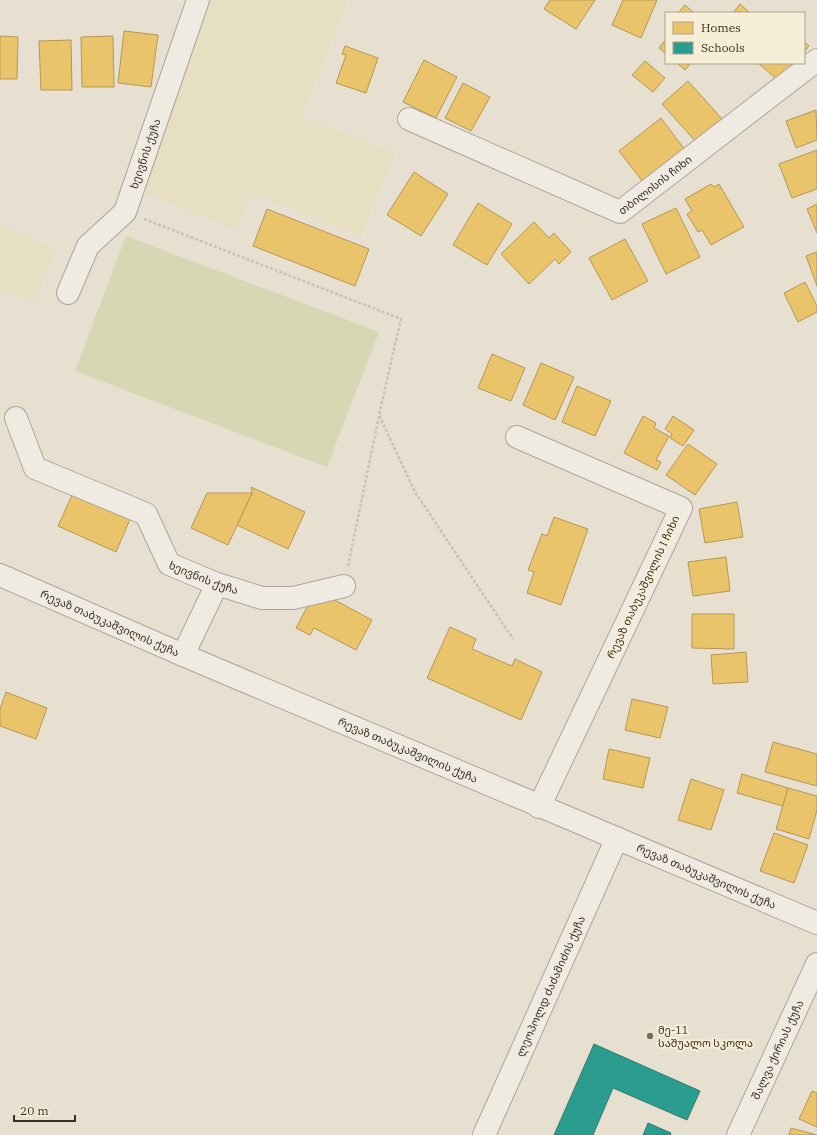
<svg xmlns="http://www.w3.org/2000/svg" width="817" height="1135" viewBox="0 0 817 1135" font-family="'IBM Plex Serif','Noto Sans Georgian',serif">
<rect width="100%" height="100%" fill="#e7e0d1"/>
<g fill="#e6dfc2">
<path d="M211,0H348L302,116L395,153L361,237L251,193L236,230L135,189Z"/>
<path d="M0,225L57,250L34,303L0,288Z"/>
</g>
<path fill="#d6d7b3" d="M126,236L379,332L327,467L75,371Z"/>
<g fill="#e9c46a" stroke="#b59754">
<path d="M550,0H595L576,29L544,9Z"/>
<path d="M623,0H657L641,38L612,25Z"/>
<path d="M740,4L750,13H733Z"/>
<path d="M685,5L694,13H678Z"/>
<path d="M124,31L158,35L151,87L118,83Z"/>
<path d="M0,36L18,37L17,79H0Z"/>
<path d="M113,36L114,87H82L81,37Z"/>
<path d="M666,39V54L659,48Z"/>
<path d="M71,40L72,90H41L39,41Z"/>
<path d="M804,42L809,46L804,52Z"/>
<path d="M345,46L378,58L366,93L336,83L346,55L342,54Z"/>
<path d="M424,60L457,77L436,118L403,102Z"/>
<path d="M645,61L665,78L653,92L632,75Z"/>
<path d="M677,63H691L685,70Z"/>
<path d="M758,63H794L779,81Z"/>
<path d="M688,81L723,120L697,143L662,104Z"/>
<path d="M463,83L490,97L471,131L445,118Z"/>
<path d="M816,110L817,140L796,148L786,121Z"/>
<path d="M661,118L685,150L643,182L619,151Z"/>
<path d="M817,150V189L792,198L779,164Z"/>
<path d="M414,172L448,194L421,236L387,215Z"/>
<path d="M711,184L714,187L719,184L744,227L711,245L702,230L698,232L687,214L692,211L685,199Z"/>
<path d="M478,203L512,224L487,265L453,245Z"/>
<path d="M817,204V233L807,209Z"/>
<path d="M676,208L700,257L666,274L642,224Z"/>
<path d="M267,209L369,249L355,286L253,246Z"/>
<path d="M534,222L549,238L554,233L571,252L559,264L555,259L529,284L501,254Z"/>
<path d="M625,239L648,281L612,300L589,258Z"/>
<path d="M817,252V286L806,256Z"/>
<path d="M805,282L817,306V312L798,322L784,293Z"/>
<path d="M492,354L525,368L511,401L478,388Z"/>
<path d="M541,363L574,377L555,420L523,405Z"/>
<path d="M577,386L611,401L595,436L562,422Z"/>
<path d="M643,416L656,423L654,428L669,436L656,460L661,462L657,470L624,453Z"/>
<path d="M673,416L694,430L683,446L670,438L672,434L665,429Z"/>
<path d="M688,444L717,464L695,495L666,475Z"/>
<path d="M251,487L305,512L288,549L237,525L252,493Z"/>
<path d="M74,491L131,517L116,552L58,526Z"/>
<path d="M207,493H252L228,545L191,528Z"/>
<path d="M737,502L743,537L705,543L699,509Z"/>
<path d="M554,517L588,529L561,605L527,593L534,572L528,570L542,534L547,536Z"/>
<path d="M726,557L730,591L693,596L688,562Z"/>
<path d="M316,590L372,620L356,650L314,628L310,635L296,628Z"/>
<path d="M692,614H734V649L692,648Z"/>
<path d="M450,627L476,639L472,649L512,666L515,659L542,672L521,720L427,678Z"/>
<path d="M746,652L748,682L713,684L711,655Z"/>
<path d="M6,692L47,708L36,739L0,726V709Z"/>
<path d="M632,699L668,707L660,738L625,730Z"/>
<path d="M773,742L817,754V786L765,772Z"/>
<path d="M609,749L650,758L643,788L603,779Z"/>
<path d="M742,774L788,788L783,806L737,793Z"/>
<path d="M691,779L724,790L711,830L678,820Z"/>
<path d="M788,788L817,796V810L809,839L776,829Z"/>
<path d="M774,833L808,845L794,883L760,871Z"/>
<path d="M812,1091L817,1093V1127L799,1119Z"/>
<path d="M791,1128L817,1135H789Z"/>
</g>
<g fill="#2a9d8f" stroke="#307c6e">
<path d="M594,1044L700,1091L687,1120L613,1088L593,1135H554Z"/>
<path d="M648,1123L671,1133L670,1135H643Z"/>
</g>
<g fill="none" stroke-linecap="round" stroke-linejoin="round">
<defs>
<g id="minor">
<path id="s1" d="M409,119L620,212L817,60"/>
<path id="s2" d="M68,293L88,246L125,212L198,0"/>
<path id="s3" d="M16,418L35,468L146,514L169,564L217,584L262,598H293L344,586"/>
<path d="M517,437L681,508L539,807"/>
<path id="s4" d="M0,575L183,655L817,923"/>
<path d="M183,655L217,584"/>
<path id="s5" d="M484,1135L617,838"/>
<path id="s6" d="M738,1135L817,964"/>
</g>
</defs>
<use href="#minor" stroke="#ada599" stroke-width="24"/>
<g stroke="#c8c2b9" stroke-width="2.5" stroke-dasharray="3 2" stroke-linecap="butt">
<path d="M144,219L401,319L379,415L415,492L513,639"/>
<path d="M348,566L379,416"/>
</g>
<use href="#minor" stroke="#efebe3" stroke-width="22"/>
</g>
<circle fill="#786c5e" stroke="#f7eed8" stroke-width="1.5" cx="650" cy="1036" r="4"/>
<g text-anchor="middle" stroke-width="4" stroke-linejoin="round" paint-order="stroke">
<g font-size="11" fill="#3d2e20" stroke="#f7eed8">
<text dy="4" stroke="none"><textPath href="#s2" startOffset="163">ხეივნის ქუჩა</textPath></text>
<text dy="4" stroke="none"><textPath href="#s1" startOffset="275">თბილისის ჩიხი</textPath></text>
<text dy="4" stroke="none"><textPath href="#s3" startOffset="266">ხეივნის ქუჩა</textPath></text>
<text transform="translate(643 587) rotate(-65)" y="4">რევაზ თაბუკაშვილის I ჩიხი</text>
<text dy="4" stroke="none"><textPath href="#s4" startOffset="120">რევაზ თაბუკაშვილის ქუჩა</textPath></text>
<text dy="4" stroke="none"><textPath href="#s4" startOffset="444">რევაზ თაბუკაშვილის ქუჩა</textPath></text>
<text dy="4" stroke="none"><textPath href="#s4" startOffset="768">რევაზ თაბუკაშვილის ქუჩა</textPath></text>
<text dy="4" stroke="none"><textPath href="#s5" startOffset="163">ლეოპოლდ ძაძამიძის ქუჩა</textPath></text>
<text dy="4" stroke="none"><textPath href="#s6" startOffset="94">შალვა ქირიას ქუჩა</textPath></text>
</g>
<g font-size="11" fill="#3d2e20" stroke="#f7eed8" text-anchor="start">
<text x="658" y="1034">მე-11<tspan x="658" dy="13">საშუალო სკოლა</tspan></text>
</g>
</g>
<rect x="665" y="12" width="140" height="52" fill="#f7eed8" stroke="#ada18e"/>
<rect x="673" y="22" width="20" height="12" fill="#e9c46a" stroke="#ada18e"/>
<text x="701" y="32" font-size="12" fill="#3d2e20">Homes</text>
<rect x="673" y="42" width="20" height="12" fill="#2a9d8f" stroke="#ada18e"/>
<text x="701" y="52" font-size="12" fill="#3d2e20">Schools</text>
<path d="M14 1115v6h61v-6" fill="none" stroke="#3d2e20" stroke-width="2"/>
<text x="20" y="1115" font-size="12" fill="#3d2e20" stroke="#f7eed8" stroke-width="3" paint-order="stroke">20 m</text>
</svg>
